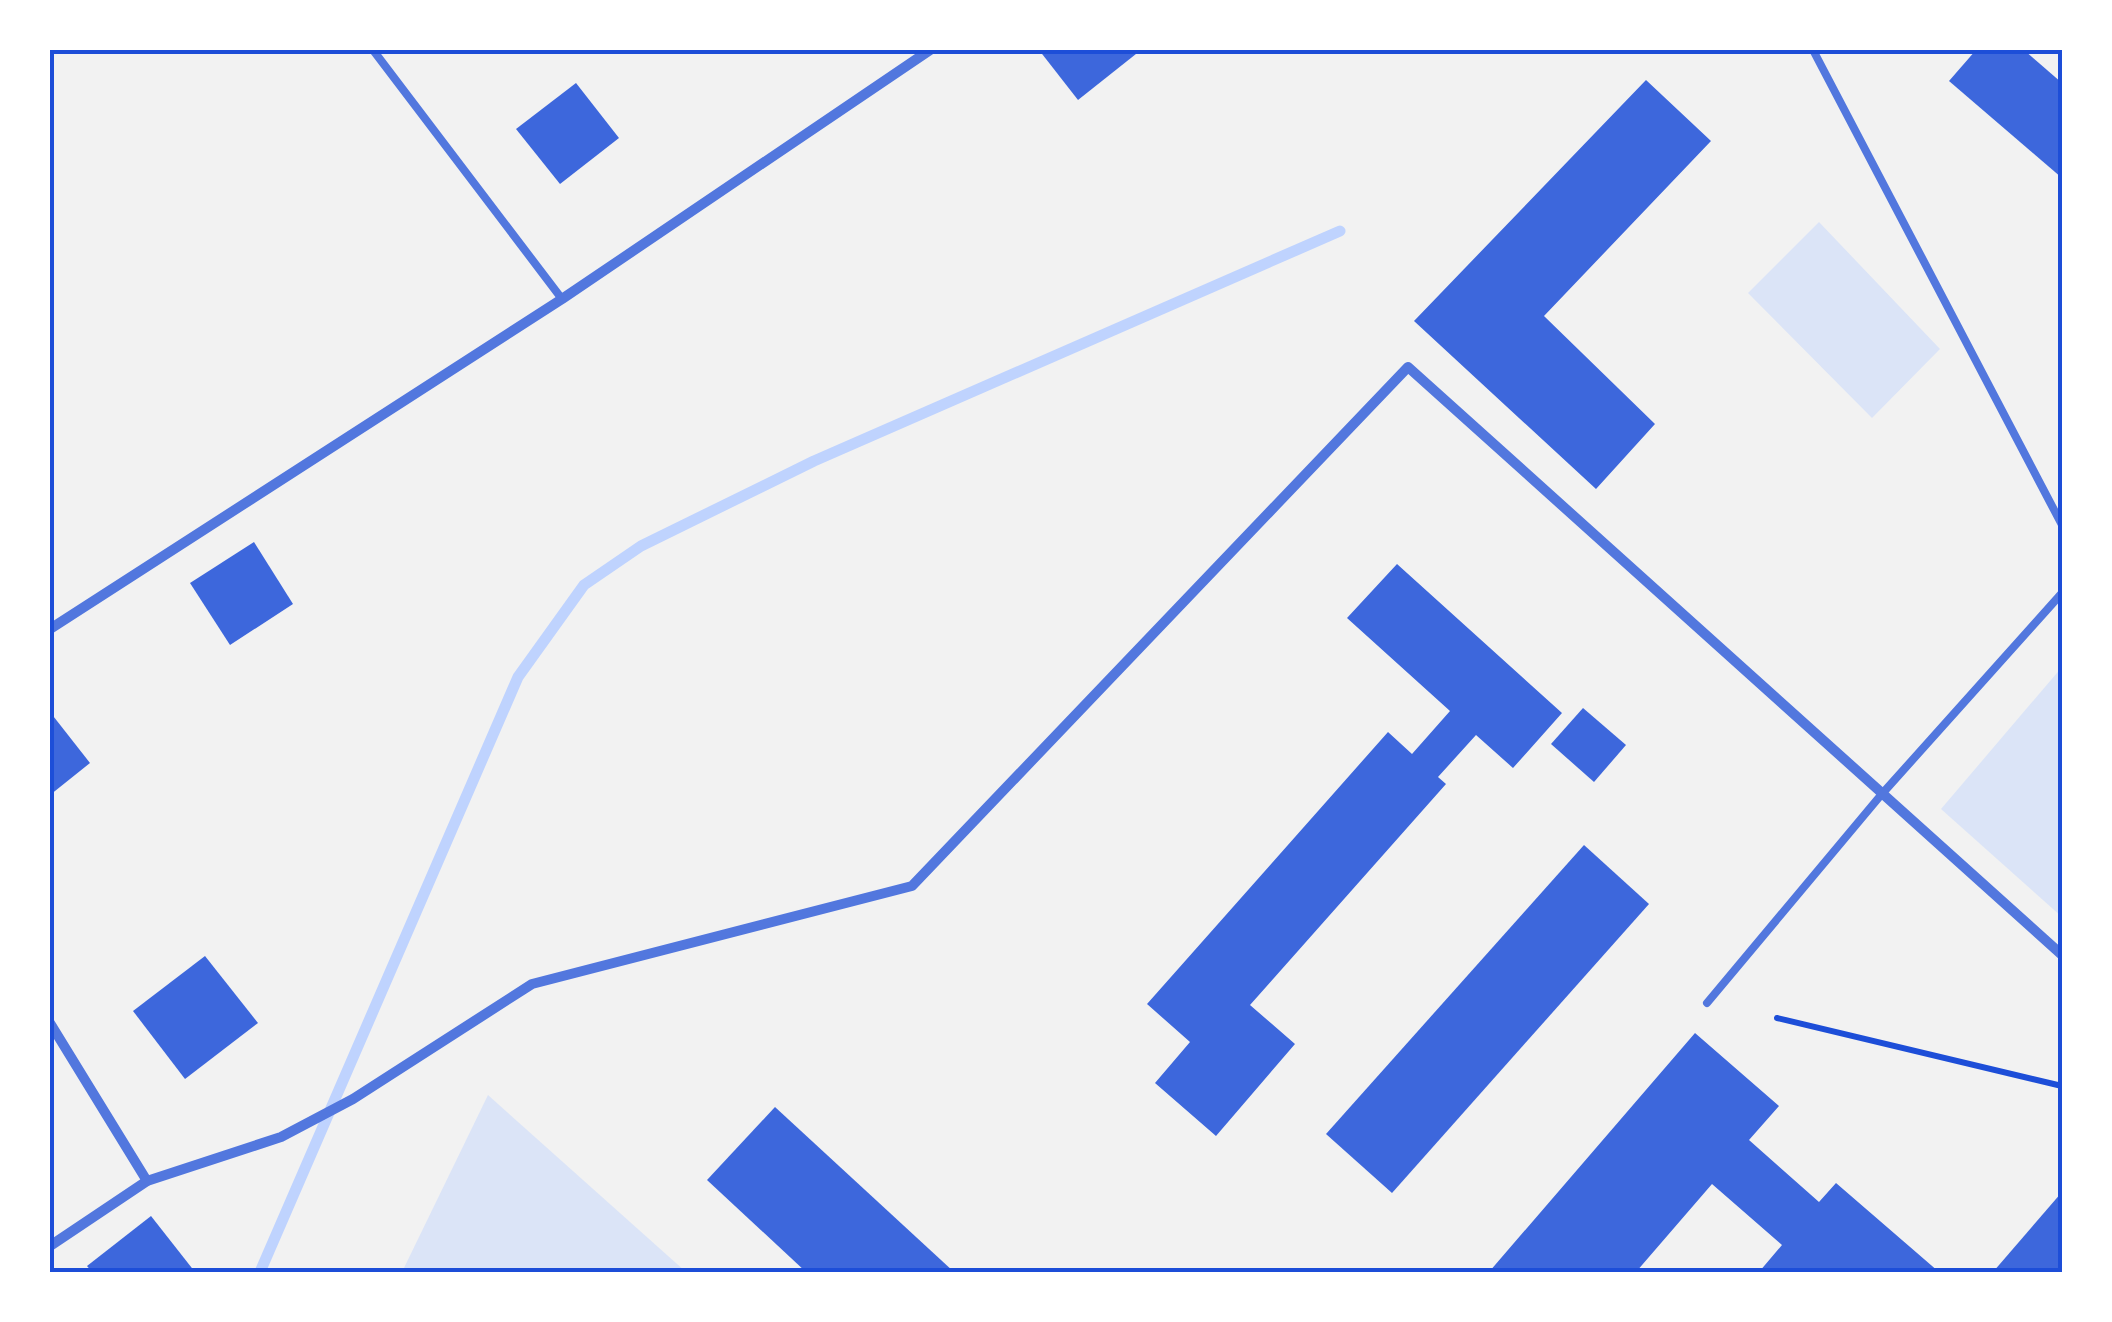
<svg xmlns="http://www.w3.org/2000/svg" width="2112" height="1322" viewBox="0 0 2112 1322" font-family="Manrope,sans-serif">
<rect width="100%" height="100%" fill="#f2f2f2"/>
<g fill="#dbe4f7">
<path d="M1819,222L1940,349L1872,418L1748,293Z"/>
<path d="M2062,667V917L1941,809Z"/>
<path d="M488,1095L686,1272H402Z"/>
</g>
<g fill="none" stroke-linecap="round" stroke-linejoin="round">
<path stroke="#bfd3fe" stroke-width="11" d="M260,1272L518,677L584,585L641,546L814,461L1340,231"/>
</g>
<g fill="#3d67dc">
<path d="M1039,50H1141L1078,100Z"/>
<path d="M1976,50H2024L2062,83V178L1949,81Z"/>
<path d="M1646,80L1711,141L1544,316L1655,424L1596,489L1414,321Z"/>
<path d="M576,83L619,138L560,184L516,129Z"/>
<path d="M254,542L293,604L230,645L190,583Z"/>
<path d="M1397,564L1562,713L1513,768L1476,735L1438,777L1446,784L1250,1005L1295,1044L1216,1136L1155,1083L1190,1042L1147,1004L1388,732L1412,754L1450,711L1347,618Z"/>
<path d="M1583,708L1626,745L1594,782L1551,744Z"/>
<path d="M50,712L90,763L50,795Z"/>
<path d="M1584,845L1649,904L1392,1193L1326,1134Z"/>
<path d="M205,956L258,1023L185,1079L133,1011Z"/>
<path d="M1695,1033L1779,1106L1749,1140L1819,1202L1836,1183L1939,1272H1759L1782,1245L1712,1184L1636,1272H1489Z"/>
<path d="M775,1107L954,1272H806L707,1180Z"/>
<path d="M2062,1192V1272H1993Z"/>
<path d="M151,1216L195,1272H92L87,1266Z"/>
</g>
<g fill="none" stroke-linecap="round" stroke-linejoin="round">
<path stroke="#1d4ed8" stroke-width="6" d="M1777,1018L2062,1086"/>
<g stroke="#5277de" stroke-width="8">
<path d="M373,50L562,299"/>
<path d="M1813,50L2062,525"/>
<path d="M1707,1003L1881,795L2062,593"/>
</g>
<g stroke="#5277de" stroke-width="10">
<path d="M50,629L562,299L930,50"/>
<path d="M50,1023L147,1181"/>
<path d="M50,1246L147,1181L281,1137L353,1099L532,984L912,886L1408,367L2062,955"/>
</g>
</g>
<rect width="2112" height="1322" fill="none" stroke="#ffffff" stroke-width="105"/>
<rect x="52" y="52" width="2008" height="1218" fill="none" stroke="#1d4ed8" stroke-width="4"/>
</svg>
